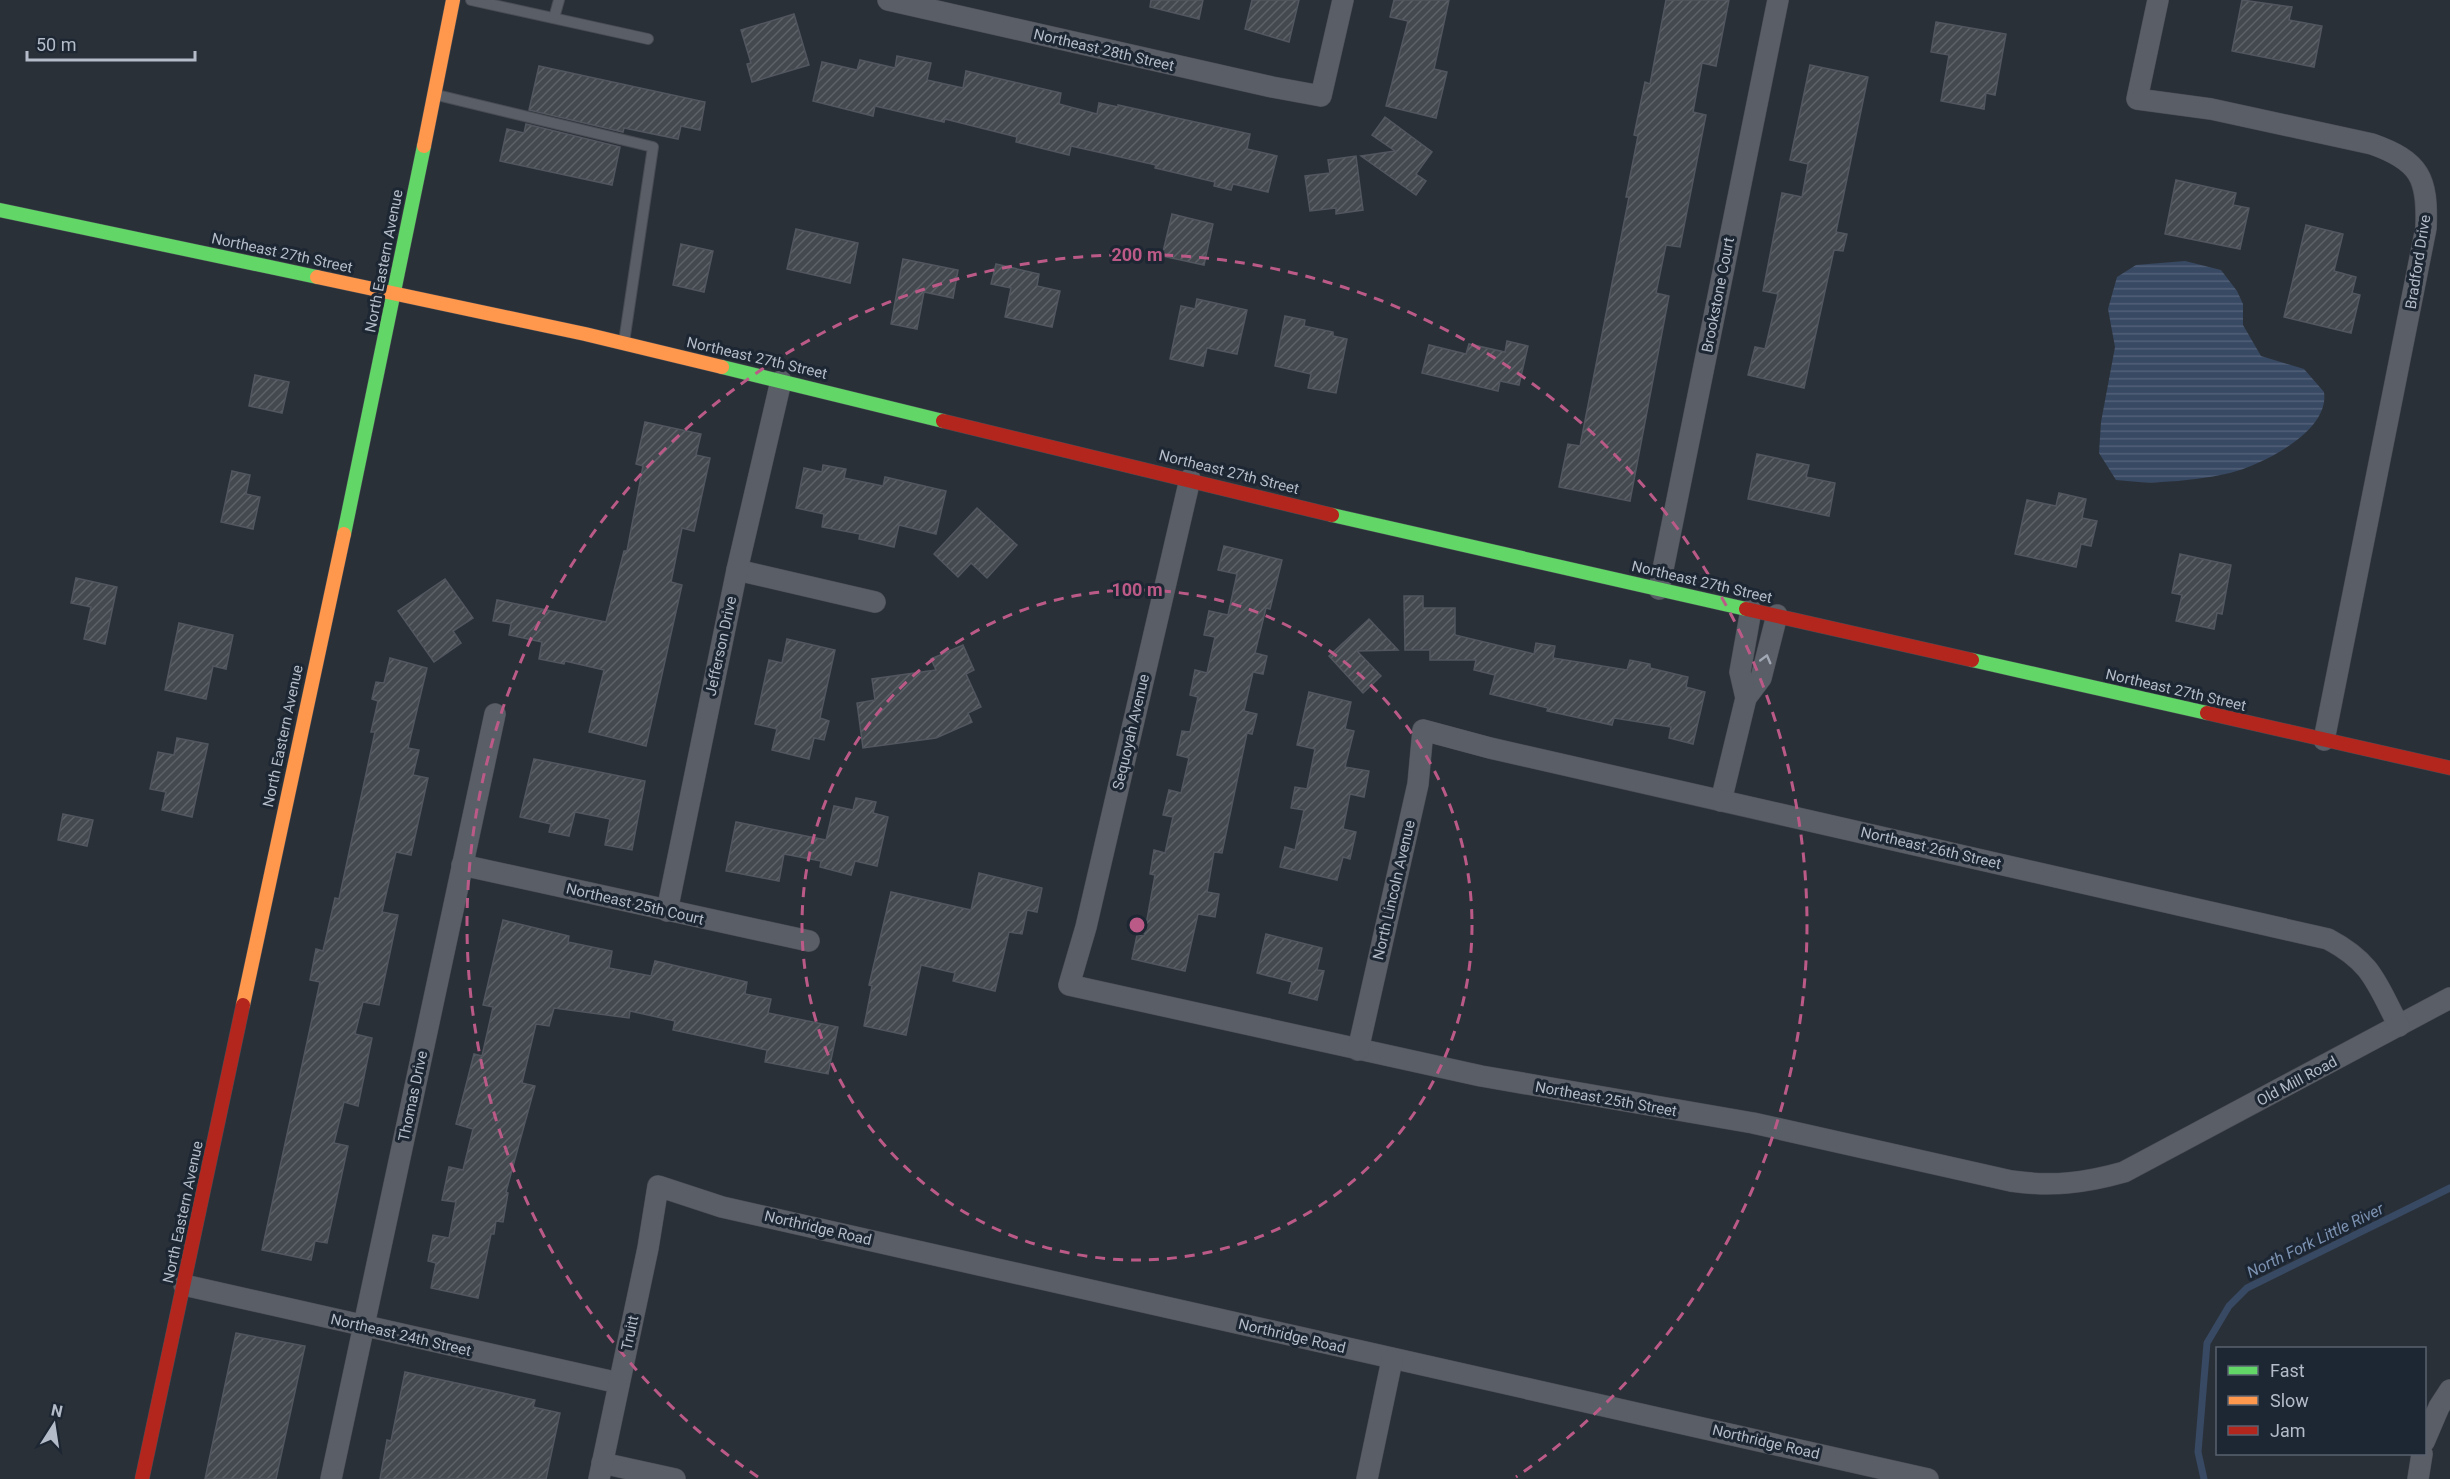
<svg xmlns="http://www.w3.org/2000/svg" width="2450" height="1479" viewBox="0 0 2450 1479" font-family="Roboto,sans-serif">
<defs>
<pattern id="water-rules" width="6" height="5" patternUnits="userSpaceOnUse" patternTransform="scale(1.5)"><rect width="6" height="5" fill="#384963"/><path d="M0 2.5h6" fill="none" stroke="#526178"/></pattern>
<pattern id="building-hatch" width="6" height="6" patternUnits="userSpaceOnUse" patternTransform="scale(1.5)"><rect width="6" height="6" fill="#444950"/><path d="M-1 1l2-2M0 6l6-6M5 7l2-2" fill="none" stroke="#5d6168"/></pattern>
</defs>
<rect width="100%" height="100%" fill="#2a3038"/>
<path fill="url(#water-rules)" d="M2185,261L2221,270L2237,291L2243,304V325L2261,356L2304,369L2324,392C2330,432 2261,465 2230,473C2208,478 2183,481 2161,482C2147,484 2130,481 2116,480L2099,453L2101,422L2115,347L2108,309L2117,277L2136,265Z"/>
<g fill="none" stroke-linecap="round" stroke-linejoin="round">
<path stroke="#384963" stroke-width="7" d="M2204,1479L2198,1452L2207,1343L2229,1306L2247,1288L2450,1188"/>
</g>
<g fill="url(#building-hatch)" stroke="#52575f" stroke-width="1.5">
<path d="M1151,0H1203L1199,19L1150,7Z"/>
<path d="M1252,0H1299L1289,42L1245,29Z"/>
<path d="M1394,0H1449L1434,69L1447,72L1436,118L1386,106L1408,21L1390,17Z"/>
<path d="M1666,0H1729L1716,66L1702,63L1693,112L1706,115L1680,247L1666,245L1656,293L1669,296L1630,501L1559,487L1568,444L1580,446L1629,197H1626L1638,136L1634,135L1645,82L1650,84Z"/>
<path d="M2242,0L2292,7L2289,20L2322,26L2314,67L2232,51Z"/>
<path d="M794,14L809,65L752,82L747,64L751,63L741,30Z"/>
<path d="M1936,22L2006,34L1995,95L1986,93L1984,109L1941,101L1949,55L1931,52Z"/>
<path d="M897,56L931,63L927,80L963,88L966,71L1061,93L1059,104L1097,114L1099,103L1118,107V105L1250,134L1247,149L1277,156L1268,192L1233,184L1231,190L1214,186L1215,182L1155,168L1156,165L1071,146L1069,155L1016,142L1017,137L945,119L944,122L875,106L873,116L813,101L822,62L857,70L860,60L895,68Z"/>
<path d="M1810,65L1868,77L1836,232L1847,234L1843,251L1834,250L1804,388L1748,375L1755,347L1765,349L1778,294L1763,291L1782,193L1802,197L1808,164L1790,160Z"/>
<path d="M539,66L705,102L700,130L681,126L678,139L624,128L623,132L529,110Z"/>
<path d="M1385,117L1432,152L1416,174L1426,181L1416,195L1361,156L1395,151L1372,135Z"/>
<path d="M526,124L620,147L612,185L500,161L507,129L524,133Z"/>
<path d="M1356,156L1363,210L1336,214V208L1310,211L1305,176L1330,173L1328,160Z"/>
<path d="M2176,180L2236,193L2233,205L2249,208L2240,249L2165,234Z"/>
<path d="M1172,214L1213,224L1204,265L1162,256Z"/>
<path d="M2306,225L2343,234L2334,271L2356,277L2352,293L2360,295L2351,333L2284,317Z"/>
<path d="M796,229L858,243L850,283L787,269Z"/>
<path d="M681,244L713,251L704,292L673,285Z"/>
<path d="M903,259L958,270L953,298L924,292L917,329L891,324Z"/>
<path d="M996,264L1039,274L1037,286L1060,291L1052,327L1005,317L1011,288L991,284Z"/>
<path d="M1197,299L1247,310L1237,354L1207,348L1203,366L1170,359L1181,306L1195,309Z"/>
<path d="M1285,316L1305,320L1304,326L1333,332V336L1347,339L1336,393L1308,388L1311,374L1275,366Z"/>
<path d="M1507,341L1528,346L1519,385L1500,381L1498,391L1422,373L1429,345L1466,354L1469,344L1505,352Z"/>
<path d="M255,375L289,382L282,413L249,406Z"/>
<path d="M645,422L701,434L696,455L710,458L694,531L682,528L671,582L682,585L646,746L589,732L604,670L565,661L564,664L539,659L542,642L509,635L511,624L493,621L497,600L606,622L624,551H627L643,466L636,464Z"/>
<path d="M1757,454L1809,465L1806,477L1835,483L1829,516L1748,499Z"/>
<path d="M823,465L846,469L844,478L883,486L885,477L946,491L936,534L899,525L894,547L859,539L860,534L822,527L824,514L796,508L804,468L822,472Z"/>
<path d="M232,471L250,475L246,494L260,497L253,529L221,522Z"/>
<path d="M2059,493L2086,499L2082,518L2097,521L2091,546L2081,544L2076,567L2015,554L2027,500L2056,506Z"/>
<path d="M977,508L1017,545L987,578L971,563L958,577L934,554Z"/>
<path d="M1224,546L1282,560L1270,609L1266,608L1255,653L1267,656L1263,674L1253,672L1244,711L1257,714L1252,734L1247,733L1222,853L1214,852L1207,892L1219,894L1215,917L1198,914L1185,971L1132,959L1137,935L1144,936L1155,875L1150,874L1154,850L1165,853L1173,817L1163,815L1169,790L1181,793L1189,758L1177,755L1182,731L1190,732L1198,697L1190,695L1195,670L1207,673L1215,637L1204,635L1209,611L1228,615L1237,574L1218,570Z"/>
<path d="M2180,554L2231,565L2222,614L2217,613L2214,629L2176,621L2182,595L2172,593Z"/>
<path d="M76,578L117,587L105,644L84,639L91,607L71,603Z"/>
<path d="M445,579L473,618L453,631L461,643L434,662L398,611Z"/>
<path d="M1404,596H1423V608H1455V635L1534,654L1536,643L1555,646L1553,658L1627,670L1630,660L1650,664V668L1688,677L1686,687L1705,692L1693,744L1669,738L1671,727L1614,718L1612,725L1547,711L1548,708L1490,694L1495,675L1474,670L1476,660H1430V650H1405Z"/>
<path d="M1369,619L1398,650L1357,651L1381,676L1363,693L1329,656Z"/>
<path d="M179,623L233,635L226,669L213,666L206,699L165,690Z"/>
<path d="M787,639L835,650L820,718L829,721L824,740L814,738L809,759L772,750L777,729L755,724L769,660L782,663Z"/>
<path d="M963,645L974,670L966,674L981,707L968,713L972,722L936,738L863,748L857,703L875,700L872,679L936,670L931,659Z"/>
<path d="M390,658L427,668L408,748L419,750L413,775L428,778L411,855L396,852L382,912L398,915L379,1005L363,1002L355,1034L372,1038L358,1106L344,1102L334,1143L348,1146L327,1243L315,1241L311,1260L262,1250L320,982L310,980L316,949L323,951L335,898L339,899L375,732H371L378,701L372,699L376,682L384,683Z"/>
<path d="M1309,692L1351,702L1345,729L1354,731L1345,767L1369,771L1364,797L1350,794L1343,829L1356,832L1350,859L1343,857L1337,880L1280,867L1285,847L1295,850L1304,810L1291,808L1295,787L1307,789L1315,749L1297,745Z"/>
<path d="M177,738L208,744L192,817L162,810L166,792L150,789L158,752L174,755Z"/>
<path d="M534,759L645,781L632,850L605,845L610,819L575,812L569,836L549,832L551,824L520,817Z"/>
<path d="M856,798L876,802L873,813L888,817L877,866L855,861L851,875L820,867L821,861L784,854L779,881L726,871L736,822L826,840L834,806L853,810Z"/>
<path d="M63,814L93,820L87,846L58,840Z"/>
<path d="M979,873L1042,888L1037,912L1027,910L1022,934L1009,932L995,991L953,981L955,973L921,965L906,1035L864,1026L872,986L869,985L891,892L971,910Z"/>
<path d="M503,920L569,936L568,942L612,951L609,968L651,976L655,961L747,982L745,994L771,999L768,1013L838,1027L828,1074L765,1062L767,1050L673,1030L675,1021L630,1011L629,1018L554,1008L549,1026L536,1024L522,1083L535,1086L506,1192L508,1193L503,1222L496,1221L494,1234H491L478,1298L431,1288L436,1263L428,1261L433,1235L449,1238L456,1202L442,1200L449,1167L463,1170L473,1129L456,1124L474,1054L482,1056L493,1007L483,1005Z"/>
<path d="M1266,934L1322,948L1317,970L1324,971L1317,1000L1289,993L1292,982L1257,973Z"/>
<path d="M236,1333L305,1346L276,1479H205Z"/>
<path d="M405,1372L535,1400L533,1407L560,1413L546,1479H380L387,1440L391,1441Z"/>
</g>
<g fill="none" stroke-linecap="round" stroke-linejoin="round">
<defs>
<g id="lane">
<path d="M471,0L648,39"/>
<path d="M554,18L559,0"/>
<path d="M437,95L653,147L624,342"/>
</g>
<g id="street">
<path d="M888,0L1272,87L1321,96L1343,0"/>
<path d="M2158,0L2137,99L2211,109L2372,144C2420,161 2428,178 2426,228L2324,740"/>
<path d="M1190,479L1086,927L1069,985L1481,1076L1753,1123L2011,1181C2052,1187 2085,1183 2124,1172L2450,998"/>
<path d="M737,570L875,602"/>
<path d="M1659,589L1778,0"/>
<path d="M1746,698L1761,678L1777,615"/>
<path d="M1721,801L1746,698L1740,672L1751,610"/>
<path d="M462,865L809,941"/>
<path d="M667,911L737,570L781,381"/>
<path d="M1358,1050L1418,784L1423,730L1490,748L2328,939C2373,963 2376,983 2399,1026"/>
<path d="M184,1285L619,1383"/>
<path d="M2424,1442L2439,1407L2450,1390"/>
<path d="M602,1463L675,1479"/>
<path d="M331,1479L495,714"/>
<path d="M599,1479L648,1248L658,1186L722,1207L1928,1479"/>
<path d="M1367,1479L1392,1360"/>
<path d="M2418,1479L2422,1454"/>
</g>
<g id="fast">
<path d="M0,210L317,277"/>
<path d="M722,367L943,421"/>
<path d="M1332,515L1746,609"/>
<path d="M344,534L424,146"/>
<path d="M1972,660L2207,713"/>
</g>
<g id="slow">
<path d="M424,146L453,0"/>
<path d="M317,277L585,334L722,367"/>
<path d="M243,1005L344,534"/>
</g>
<g id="jam">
<path d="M943,421L1332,515"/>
<path d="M1746,609L1972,660"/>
<path d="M2207,713L2450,768"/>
<path d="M142,1479L243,1005"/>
</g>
</defs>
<use href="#lane" stroke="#484c53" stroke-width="12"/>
<use href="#street" stroke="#484c53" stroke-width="22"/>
<use href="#fast" stroke="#484c53" stroke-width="15"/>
<use href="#slow" stroke="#484c53" stroke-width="15"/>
<use href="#jam" stroke="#484c53" stroke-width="15"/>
<use href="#lane" stroke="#5a5e66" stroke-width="10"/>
<use href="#street" stroke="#5a5e66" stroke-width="21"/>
<use href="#fast" stroke="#63d668" stroke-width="14"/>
<use href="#slow" stroke="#ff974d" stroke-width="14"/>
<use href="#jam" stroke="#b3261e" stroke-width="14"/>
</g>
<defs><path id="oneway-chevron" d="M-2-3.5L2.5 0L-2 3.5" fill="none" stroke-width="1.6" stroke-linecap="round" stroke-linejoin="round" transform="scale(1.5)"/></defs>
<use stroke="#a2a9b5" href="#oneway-chevron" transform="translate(1766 659) rotate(-75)"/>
<g fill="none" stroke="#bc5a87" stroke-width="3" stroke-dasharray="10 8">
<circle cx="1137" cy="925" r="335"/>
<path d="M758 1477A670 670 0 1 1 1516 1477"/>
</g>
<g text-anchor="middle" stroke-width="6" stroke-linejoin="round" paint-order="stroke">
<g font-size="15" fill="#b4bcc9" stroke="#1d2633">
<text transform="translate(1104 50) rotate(13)" y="5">Northeast 28th Street</text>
<text transform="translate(282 253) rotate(12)" y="5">Northeast 27th Street</text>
<text transform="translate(384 261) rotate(-79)" y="5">North Eastern Avenue</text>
<text transform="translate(2418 262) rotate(-81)" y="5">Bradford Drive</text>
<text transform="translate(1718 295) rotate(-79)" y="5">Brookstone Court</text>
<text transform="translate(757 358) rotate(13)" y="5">Northeast 27th Street</text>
<text transform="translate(1229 472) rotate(14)" y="5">Northeast 27th Street</text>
<text transform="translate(1702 582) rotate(13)" y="5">Northeast 27th Street</text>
<text transform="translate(721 646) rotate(-78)" y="5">Jefferson Drive</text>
<text transform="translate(2176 690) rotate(13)" y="5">Northeast 27th Street</text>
<text transform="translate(1131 732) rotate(-77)" y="5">Sequoyah Avenue</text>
<text transform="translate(283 736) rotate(-78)" y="5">North Eastern Avenue</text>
<text transform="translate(1931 848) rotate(13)" y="5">Northeast 26th Street</text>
<text transform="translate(1394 890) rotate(-77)" y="5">North Lincoln Avenue</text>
<text transform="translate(635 904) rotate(13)" y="5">Northeast 25th Court</text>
<text transform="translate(2297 1081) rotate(-28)" y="5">Old Mill Road</text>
<text transform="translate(413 1096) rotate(-78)" y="5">Thomas Drive</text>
<text transform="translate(1606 1099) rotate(10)" y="5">Northeast 25th Street</text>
<text transform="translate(183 1212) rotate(-78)" y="5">North Eastern Avenue</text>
<text transform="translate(818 1228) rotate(13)" y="5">Northridge Road</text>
<text transform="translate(630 1333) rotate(-78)" y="5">Truitt</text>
<text transform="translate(401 1335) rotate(13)" y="5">Northeast 24th Street</text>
<text transform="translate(1292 1336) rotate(13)" y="5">Northridge Road</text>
<text transform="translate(1766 1442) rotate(13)" y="5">Northridge Road</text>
</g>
<g font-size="16" font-style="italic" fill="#7c92b1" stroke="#1d2633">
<text transform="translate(2315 1240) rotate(-26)" y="6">North Fork Little River</text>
</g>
</g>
<circle cx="1137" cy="925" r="9" fill="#bc5a87" stroke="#1d2633" stroke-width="3"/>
<g font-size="18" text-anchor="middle" font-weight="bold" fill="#bc5a87" stroke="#1d2633" stroke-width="6" stroke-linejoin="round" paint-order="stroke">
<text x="1137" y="261">200 m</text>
<text x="1137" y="596">100 m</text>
</g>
<rect x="2216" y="1347" width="210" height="108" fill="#1d2633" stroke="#59626f" stroke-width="1.5"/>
<rect x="2228" y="1366" width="30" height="9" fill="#63d668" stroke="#59626f" stroke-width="1.5"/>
<text x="2270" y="1377" font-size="18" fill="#b4bcc9">Fast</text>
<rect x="2228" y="1396" width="30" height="9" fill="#ff974d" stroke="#59626f" stroke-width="1.5"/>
<text x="2270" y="1407" font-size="18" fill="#b4bcc9">Slow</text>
<rect x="2228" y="1426" width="30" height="9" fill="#b3261e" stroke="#59626f" stroke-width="1.5"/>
<text x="2270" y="1437" font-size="18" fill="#b4bcc9">Jam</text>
<g transform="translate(54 1425) rotate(12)" stroke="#1d2633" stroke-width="4.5" paint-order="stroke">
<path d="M0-4.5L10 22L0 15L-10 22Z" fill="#b4bcc9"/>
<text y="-9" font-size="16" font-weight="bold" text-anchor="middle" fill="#b4bcc9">N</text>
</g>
<path d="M27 51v9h168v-9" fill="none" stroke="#b4bcc9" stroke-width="3"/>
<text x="36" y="51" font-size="18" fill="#b4bcc9" stroke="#1d2633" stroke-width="4.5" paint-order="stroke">50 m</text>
</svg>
